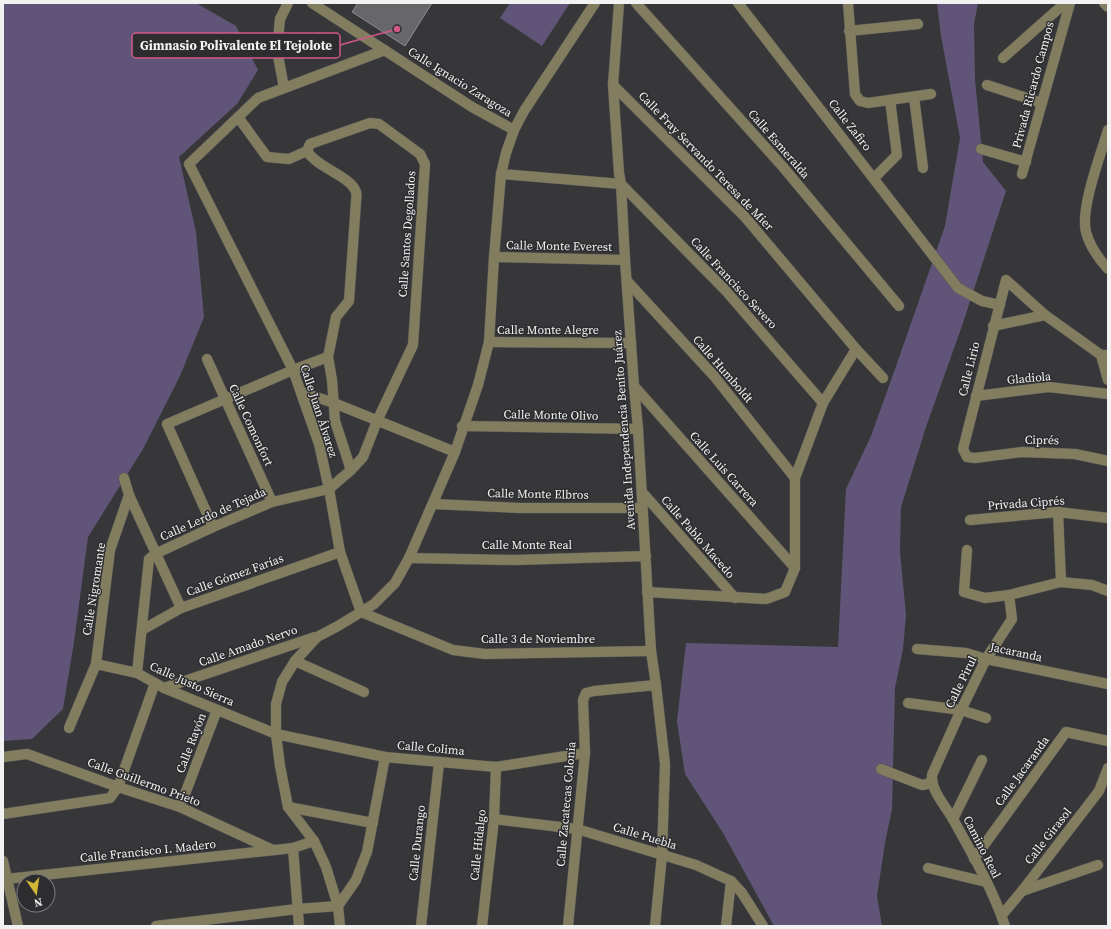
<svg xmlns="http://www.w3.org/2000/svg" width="1111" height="929" viewBox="0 0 1111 929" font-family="'Source Serif 4',serif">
<rect width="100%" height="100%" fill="#373739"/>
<g fill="#605578">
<path d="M3,3H196L236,26L258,70L237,104L179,157L196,232L204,317L180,376L143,449L88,537L74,642L63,709L32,739L3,741Z"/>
<path d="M510,3H570L542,46L500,18Z"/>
<path d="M937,3H978L974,24L975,79L983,162L1006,191L962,326L926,427L901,507L900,552L906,615L903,649L895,688L892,809L885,843L877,896L882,926H774L723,833L685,774L677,721L686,643L838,647L846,489L871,436L895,369L945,226L960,138L941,36Z"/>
</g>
<path fill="#676769" stroke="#8d8c8f" d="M358,3H432L405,46L352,12Z"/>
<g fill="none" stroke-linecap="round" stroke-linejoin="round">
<defs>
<g id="minor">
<path d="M312,3L472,107L514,130"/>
<path d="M619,3L613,85L619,173L621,184L625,260L634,386L638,429L651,651L656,685L665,764L662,855L655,926"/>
<path d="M636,3L783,167L899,306"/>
<path d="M738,3L958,288L982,301L1000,305"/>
<path d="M848,3L855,94L860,101L868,103L931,94"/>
<path d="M1104,3L1108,7"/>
<path d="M849,31L918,24"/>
<path d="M385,50L258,98L189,164L293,370L319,444L329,489L340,552L361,612L453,650L485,654L651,651"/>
<path d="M1003,58L1065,3"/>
<path d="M613,85L745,217L856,349L883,378"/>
<path d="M987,85L1042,103"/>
<path d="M284,88L277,50L280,19L288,3"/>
<path d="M914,97L923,168"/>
<path d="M1108,130C1101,154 1080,208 1086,232C1090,247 1098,258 1108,269"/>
<path d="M981,149L1026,162"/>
<path d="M307,151C317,168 351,176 356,192C357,195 356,199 356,202L349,301L336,317L328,357L332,380L335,421L351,470"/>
<path d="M501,174L621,184L726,291L823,403"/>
<path d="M1022,174L1070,3"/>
<path d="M874,178L897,155L890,100"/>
<path d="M494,257L625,260"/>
<path d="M627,281L714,376L795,478"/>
<path d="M993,326L1045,315"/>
<path d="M489,342L631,343"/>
<path d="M1101,355L1108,380"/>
<path d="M1108,355H1101L1045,315L1006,280L963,449L967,457L975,458L1022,452L1075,454L1108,461"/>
<path d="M207,359L272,502"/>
<path d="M634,386L795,568"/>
<path d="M301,392L334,403L455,452"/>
<path d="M976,396L1049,387L1108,394"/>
<path d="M462,426L638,429"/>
<path d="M124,478L129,495L181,608"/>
<path d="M642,492L735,598"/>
<path d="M433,504L521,508H642"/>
<path d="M1058,512L1061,582"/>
<path d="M970,520L1058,512L1108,518"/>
<path d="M213,527L167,424L293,370L328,357"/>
<path d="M967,550L964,592L985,598L1009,595L1061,582L1092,585L1108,591"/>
<path d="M409,558L515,560L646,556"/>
<path d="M647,592L766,599L785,592L795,568V478L823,403L856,349"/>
<path d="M142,630L181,608L340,552"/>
<path d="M917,649L966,653L986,659L1108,684"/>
<path d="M295,661L364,692"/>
<path d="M96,664L137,673L164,688L276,734L385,757L496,767L585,753"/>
<path d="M137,673L149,559L155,554L213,527L272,502L329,489L351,470L363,457L377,421L413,345L425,164L420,154L379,124L370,123L310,144L307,151L289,159L267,157L238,117"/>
<path d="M164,688L315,637"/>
<path d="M908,703L961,710L986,718"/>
<path d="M69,728L96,664L110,550L129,495"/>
<path d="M3,757L27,754L118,787L180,807L273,850"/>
<path d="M881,769L922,785L927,784L932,781"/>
<path d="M180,807L217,710"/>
<path d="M288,807L373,823"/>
<path d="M3,814L110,798L118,787L155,683"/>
<path d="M494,819L577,829L696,865L731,881L742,893L763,926"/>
<path d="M953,819L982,760"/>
<path d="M974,859L1066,732L1108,741"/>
<path d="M3,861L18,926"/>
<path d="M928,868L986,882"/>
<path d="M6,879L293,848"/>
<path d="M1022,891L1098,865"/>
<path d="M1002,915L1022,891L1099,791L1108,768"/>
<path d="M156,926L297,909L338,906L356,880L367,852L385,757"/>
<path d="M299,926L293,848L314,841"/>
<path d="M340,926L338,906L326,867L314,841L288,807L280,766L276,734V704L282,682L295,661L317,637L338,626L374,604L395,583L409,558L455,452L478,385L489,342L494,257L501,174L506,153L514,130L524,111L595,3"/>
<path d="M421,926L439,763"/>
<path d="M482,926L494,819L496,767"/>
<path d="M568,926L585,753L583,700L586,693L594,691L656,685"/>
<path d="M726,926L731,881"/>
<path d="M1005,926C993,890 973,855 954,821C946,806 931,792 932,775L961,710L986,659L1012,619L1009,595"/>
</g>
</defs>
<use href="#minor" stroke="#555557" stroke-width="11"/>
<use href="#minor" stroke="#837d5f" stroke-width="10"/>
</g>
<g text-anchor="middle" stroke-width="3" stroke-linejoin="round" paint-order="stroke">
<g font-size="12" fill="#f2f2f3" stroke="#2d2c2f">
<text transform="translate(460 82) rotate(32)" y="4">Calle Ignacio Zaragoza</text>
<text transform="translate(1033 85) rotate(-75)" y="4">Privada Ricardo Campos</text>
<text transform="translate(850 125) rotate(52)" y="4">Calle Zafiro</text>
<text transform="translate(779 144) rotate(49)" y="4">Calle Esmeralda</text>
<text transform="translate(706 161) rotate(46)" y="4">Calle Fray Servando Teresa de Mier</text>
<text transform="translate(407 234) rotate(-86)" y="4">Calle Santos Degollados</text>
<text transform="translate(559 246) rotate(1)" y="4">Calle Monte Everest</text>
<text transform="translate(734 283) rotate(47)" y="4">Calle Francisco Severo</text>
<text x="548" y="334">Calle Monte Alegre</text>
<text transform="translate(723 369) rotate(49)" y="4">Calle Humboldt</text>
<text transform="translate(969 369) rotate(-76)" y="4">Calle Lirio</text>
<text transform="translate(1029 378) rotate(-5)" y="4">Gladiola</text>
<text transform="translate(319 411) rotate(72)" y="4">Calle Juan Álvarez</text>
<text transform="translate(551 415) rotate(1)" y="4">Calle Monte Olivo</text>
<text transform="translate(251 425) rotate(65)" y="4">Calle Comonfort</text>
<text transform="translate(624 430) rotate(-94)" y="4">Avenida Independencia Benito Juárez</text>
<text transform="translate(1042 440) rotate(1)" y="4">Ciprés</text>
<text transform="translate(724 469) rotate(48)" y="4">Calle Luis Carrera</text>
<text transform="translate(538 494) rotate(1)" y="4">Calle Monte Elbros</text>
<text transform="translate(1026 503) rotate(-4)" y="4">Privada Ciprés</text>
<text transform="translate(213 514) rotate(-24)" y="4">Calle Lerdo de Tejada</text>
<text transform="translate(698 537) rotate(49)" y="4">Calle Pablo Macedo</text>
<text x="527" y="549">Calle Monte Real</text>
<text transform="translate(235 575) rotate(-20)" y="4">Calle Gómez Farías</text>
<text transform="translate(94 589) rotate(-81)" y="4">Calle Nigromante</text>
<text x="538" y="643">Calle 3 de Noviembre</text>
<text transform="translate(248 646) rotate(-19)" y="4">Calle Amado Nervo</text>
<text transform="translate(1016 652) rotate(12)" y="4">Jacaranda</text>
<text transform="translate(961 682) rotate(-64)" y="4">Calle Pirul</text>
<text transform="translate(192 684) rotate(24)" y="4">Calle Justo Sierra</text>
<text transform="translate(191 743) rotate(-69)" y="4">Calle Rayón</text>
<text transform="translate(431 748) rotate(5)" y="4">Calle Colima</text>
<text transform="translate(1022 771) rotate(-54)" y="4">Calle Jacaranda</text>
<text transform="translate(144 782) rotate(20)" y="4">Calle Guillermo Prieto</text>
<text transform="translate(566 804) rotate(-85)" y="4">Calle Zacatecas Colonia</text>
<text transform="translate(645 836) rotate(17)" y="4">Calle Puebla</text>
<text transform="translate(1048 836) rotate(-52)" y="4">Calle Girasol</text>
<text transform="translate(417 843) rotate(-84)" y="4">Calle Durango</text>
<text transform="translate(478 845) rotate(-84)" y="4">Calle Hidalgo</text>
<text transform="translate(982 847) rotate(63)" y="4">Camino Real</text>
<text transform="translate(148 851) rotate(-6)" y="4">Calle Francisco I. Madero</text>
</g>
</g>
<path fill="none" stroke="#d05989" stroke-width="1.5" d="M397 29L340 45"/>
<circle fill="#d05989" stroke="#2d2c2f" stroke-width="1.5" cx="397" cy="29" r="4"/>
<rect fill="#2d2c2f" stroke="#d05989" stroke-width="1.5" x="132" y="33" width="208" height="25" rx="4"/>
<g font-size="13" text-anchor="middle" font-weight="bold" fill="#f2f2f3">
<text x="236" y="50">Gimnasio Polivalente El Tejolote</text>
</g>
<rect width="1111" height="929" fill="none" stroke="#f2f2f3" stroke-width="8"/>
<g transform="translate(36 893) rotate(167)"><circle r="19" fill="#2d2c2f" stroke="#7c7b7d"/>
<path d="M0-3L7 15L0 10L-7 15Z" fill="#d0b736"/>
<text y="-6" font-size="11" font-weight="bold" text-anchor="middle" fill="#f2f2f3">N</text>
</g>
</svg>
